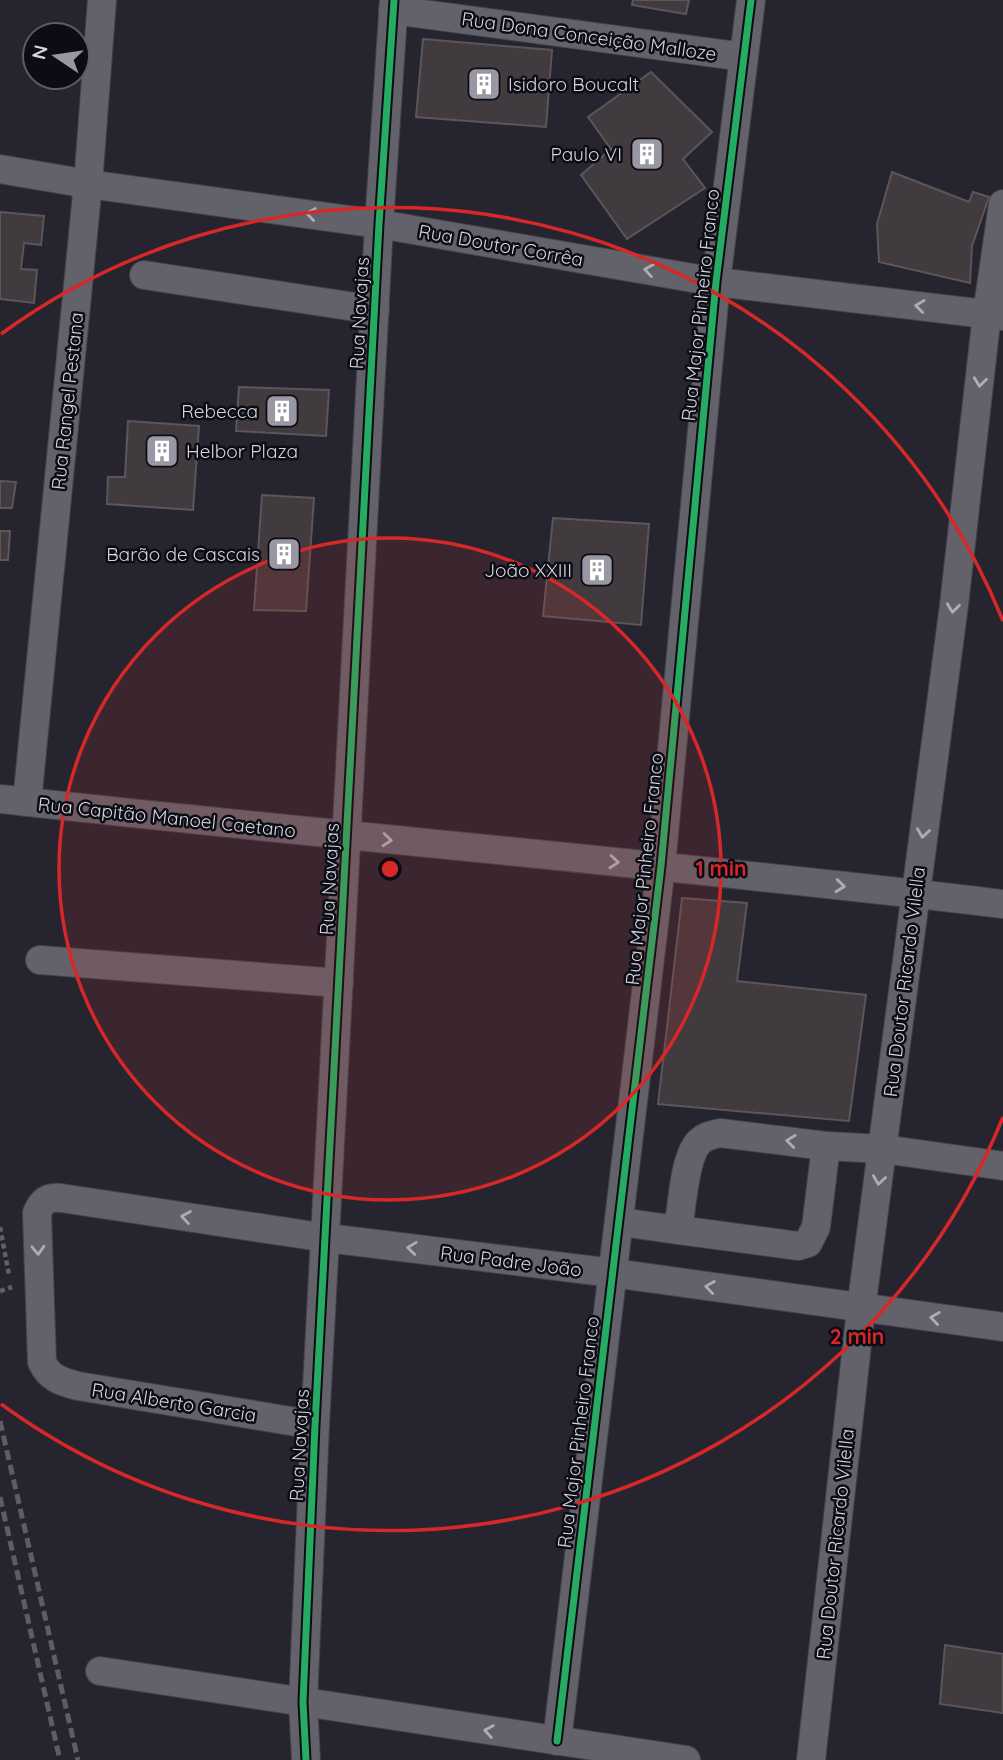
<svg xmlns="http://www.w3.org/2000/svg" width="1003" height="1760" viewBox="0 0 1003 1760" font-family="Quicksand,sans-serif">
<rect width="100%" height="100%" fill="#26252f"/>
<g fill="#413a3e" stroke="#5b5659" stroke-width="2">
<path d="M633,0H689L686,14L632,5Z"/>
<path d="M423,39L552,50L546,127L416,117Z"/>
<path d="M651,72L712,132L683,159L705,188L627,239L581,175L611,149L588,117Z"/>
<path d="M892,172L969,202L973,192L989,197L972,246L970,283L879,262L877,224Z"/>
<path d="M0,212L44,216L41,245L24,243L21,269L37,270L34,303L0,299Z"/>
<path d="M239,387L329,390L326,436L236,431Z"/>
<path d="M128,421L199,426L193,510L107,504L108,477H125Z"/>
<path d="M0,481L16,482L12,508H0Z"/>
<path d="M262,495L314,498L306,611L254,610Z"/>
<path d="M553,518L649,524L641,625L543,616Z"/>
<path d="M0,531H10L8,560H0Z"/>
<path d="M682,898L747,903L737,981L866,995L849,1121L658,1104Z"/>
<path d="M945,1645L1003,1654V1713L940,1704Z"/>
</g>
<g fill="none" stroke-linecap="round" stroke-linejoin="round">
<defs>
<g id="minor">
<path d="M393,10L744,57"/>
<path d="M0,169L88,184L379,224L716,282L1003,316"/>
<path d="M144,275L375,310"/>
<path d="M0,799C334,836 669,864 1003,904"/>
<path d="M27,802L88,184L102,0"/>
<path d="M40,960L339,983"/>
<path d="M620,1222L678,1230C682,1208 684,1157 699,1142C705,1136 712,1135 720,1133L826,1146L883,1149L1003,1166"/>
<path d="M678,1230L798,1246L808,1243L816,1227L826,1146"/>
<path d="M315,1425L78,1386C62,1382 49,1378 42,1362L37,1213C42,1201 47,1197 61,1198L327,1238L613,1273L1003,1327"/>
<path d="M100,1671L686,1760"/>
<path d="M557,1741L661,866L716,282L751,0"/>
<path d="M306,1760L303,1702L315,1425L379,224L394,0"/>
<path d="M811,1760L861,1309L954,605L987,314L1003,204"/>
</g>
</defs>
<use href="#minor" stroke="#43424b" stroke-width="30"/>
<g stroke="#616067" stroke-width="4.5" stroke-dasharray="5 3.5" stroke-linecap="butt">
<path d="M0,1227L9,1275"/>
<path d="M0,1291L12,1287"/>
</g>
<use href="#minor" stroke="#63626a" stroke-width="28"/>
<g stroke="#5d5d65" stroke-width="5" stroke-dasharray="10 5" stroke-linecap="butt">
<path d="M0,1421L78,1760"/>
<path d="M0,1497L60,1760"/>
</g>
<defs>
<g id="cycleway">
<path d="M557,1741L661,866L716,282L751,0"/>
<path d="M306,1760L303,1702L315,1425L379,224L394,0"/>
</g>
</defs>
<use href="#cycleway" stroke="#0c0c14" stroke-width="11"/>
<use href="#cycleway" stroke="#26ab63" stroke-width="7"/>
</g>
<defs><path id="oneway-chevron" d="M-2-3.5L2.5 0L-2 3.5" fill="none" stroke-width="1.6" stroke-linecap="round" stroke-linejoin="round" transform="scale(1.75)"/></defs>
<g stroke="#adadb8">
<use href="#oneway-chevron" transform="translate(311 214) rotate(-172)"/>
<use href="#oneway-chevron" transform="translate(649 270) rotate(-170)"/>
<use href="#oneway-chevron" transform="translate(920 306) rotate(-173)"/>
<use href="#oneway-chevron" transform="translate(980 382) rotate(97)"/>
<use href="#oneway-chevron" transform="translate(953 608) rotate(97)"/>
<use href="#oneway-chevron" transform="translate(923 833) rotate(98)"/>
<use href="#oneway-chevron" transform="translate(387 840) rotate(5)"/>
<use href="#oneway-chevron" transform="translate(614 862) rotate(5)"/>
<use href="#oneway-chevron" transform="translate(840 886) rotate(6)"/>
<use href="#oneway-chevron" transform="translate(791 1141) rotate(-173)"/>
<use href="#oneway-chevron" transform="translate(879 1180) rotate(98)"/>
<use href="#oneway-chevron" transform="translate(186 1217) rotate(-171)"/>
<use href="#oneway-chevron" transform="translate(412 1248) rotate(-173)"/>
<use href="#oneway-chevron" transform="translate(38 1250) rotate(88)"/>
<use href="#oneway-chevron" transform="translate(710 1287) rotate(-172)"/>
<use href="#oneway-chevron" transform="translate(935 1318) rotate(-172)"/>
<use href="#oneway-chevron" transform="translate(489 1731) rotate(-171)"/>
</g>
<circle cx="390" cy="869" r="331" fill="#d62828" fill-opacity=".12"/>
<g fill="none" stroke="#d62828" stroke-width="3.5">
<circle cx="390" cy="869" r="331"/>
<path d="M1003 1117A661 661 0 0 1 1 1404M1 334A661 661 0 0 1 1003 621"/>
</g>
<defs>
<symbol id="building-square" viewBox="-11 -11 22 22"><rect x="-9" y="-9" width="18" height="18" rx="4" fill="#9897a3" stroke="#0c0c14"/><path d="M-4-6H4V6H1V3H-1V6H-4ZM-2.5-4.3h1.7v1.8h-1.7ZM.8-4.3h1.7v1.8H.8ZM-2.5-1h1.7V.8h-1.7ZM.8-1h1.7V.8H.8Z" fill="#fff"/></symbol>
</defs>
<g fill-rule="evenodd">
<use href="#building-square" x="465" y="65" width="38" height="38"/>
<use href="#building-square" x="628" y="135" width="38" height="38"/>
<use href="#building-square" x="263" y="392" width="38" height="38"/>
<use href="#building-square" x="143" y="432" width="38" height="38"/>
<use href="#building-square" x="265" y="535" width="38" height="38"/>
<use href="#building-square" x="578" y="551" width="38" height="38"/>
</g>
<g text-anchor="middle" stroke-width="5" stroke-linejoin="round" paint-order="stroke">
<g font-size="19" fill="#d5d5e2" stroke="#0c0c14">
<text transform="translate(589 36) rotate(8)" y="7">Rua Dona Conceição Malloze</text>
<text transform="translate(501 245) rotate(10)" y="7">Rua Doutor Corrêa</text>
<text transform="translate(700 305) rotate(-84)" y="7">Rua Major Pinheiro Franco</text>
<text transform="translate(359 313) rotate(-87)" y="7">Rua Navajas</text>
<text transform="translate(67 401) rotate(-84)" y="7">Rua Rangel Pestana</text>
<text transform="translate(167 817) rotate(6)" y="7">Rua Capitão Manoel Caetano</text>
<text transform="translate(644 869) rotate(-84)" y="7">Rua Major Pinheiro Franco</text>
<text transform="translate(329 879) rotate(-87)" y="7">Rua Navajas</text>
<text transform="translate(904 982) rotate(-83)" y="7">Rua Doutor Ricardo Vilella</text>
<text transform="translate(511 1261) rotate(7)" y="7">Rua Padre João</text>
<text transform="translate(174 1402) rotate(9)" y="7">Rua Alberto Garcia</text>
<text transform="translate(578 1432) rotate(-83)" y="7">Rua Major Pinheiro Franco</text>
<text transform="translate(299 1445) rotate(-87)" y="7">Rua Navajas</text>
<text transform="translate(835 1544) rotate(-84)" y="7">Rua Doutor Ricardo Vilella</text>
</g>
<g font-size="19" fill="#d5d5e2" stroke="#0c0c14" text-anchor="end">
<text x="508" y="91" text-anchor="start">Isidoro Boucalt</text>
<text x="622" y="161">Paulo VI</text>
<text x="258" y="418">Rebecca</text>
<text x="186" y="458" text-anchor="start">Helbor Plaza</text>
<text x="260" y="561">Barão de Cascais</text>
<text x="572" y="577">João XXIII</text>
</g>
</g>
<circle cx="390" cy="869" r="10" fill="#d62828" stroke="#0c0c14" stroke-width="3.5"/>
<g font-size="21" text-anchor="middle" font-weight="bold" fill="#d62828" stroke="#0c0c14" stroke-width="5" stroke-linejoin="round" paint-order="stroke">
<text x="721" y="876">1 min</text>
<text x="857" y="1344">2 min</text>
</g>
<g transform="translate(56 56) rotate(283)"><circle r="33" fill="#0c0c14" stroke="#5c5c66" stroke-width="2"/>
<path d="M0-5L12 26L0 18L-12 26Z" fill="#9897a3"/>
<text y="-10" font-size="19" font-weight="bold" text-anchor="middle" fill="#d5d5e2">N</text>
</g>
</svg>
